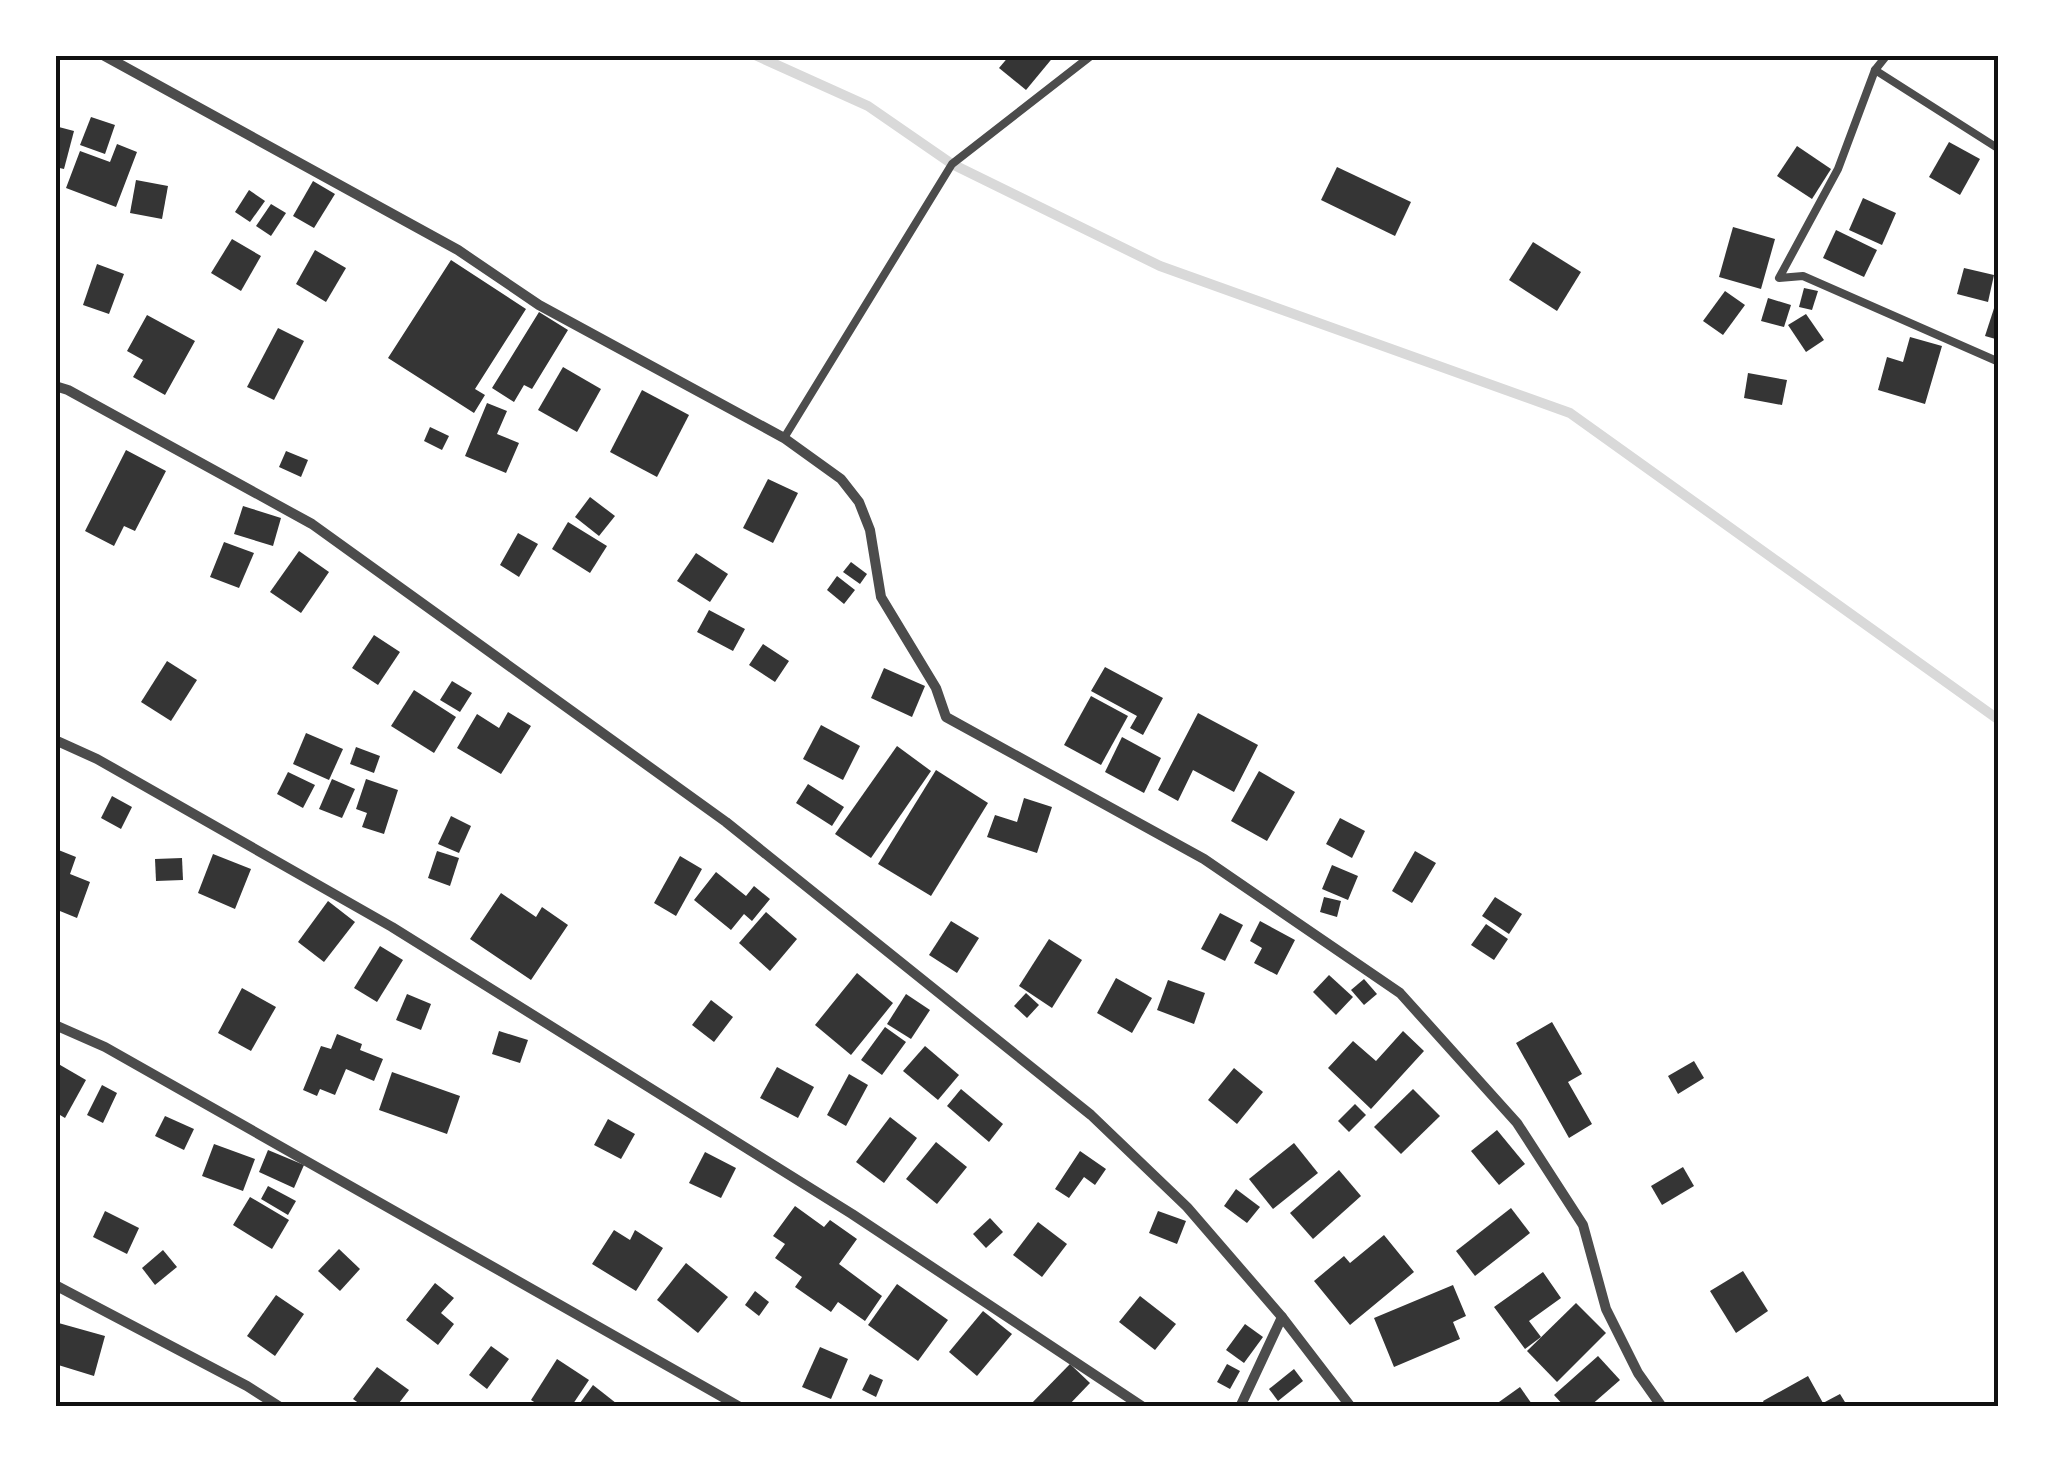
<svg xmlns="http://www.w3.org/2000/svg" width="2054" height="1462" viewBox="0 0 2054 1462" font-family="Overpass,sans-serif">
<rect width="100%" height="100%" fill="#fff"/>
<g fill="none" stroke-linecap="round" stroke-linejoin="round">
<path stroke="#d9d9d9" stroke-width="10" d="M755,55L868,106L952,164L1160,266L1570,413L1999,720"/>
</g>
<g fill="#353535">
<path d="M1010,55H1055L1026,90L999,68Z"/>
<path d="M91,117L115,125L105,154L80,145Z"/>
<path d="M55,126L74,131L64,169L55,167Z"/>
<path d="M1949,142L1980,159L1960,195L1929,177Z"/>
<path d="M117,144L137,152L116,207L66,188L80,151L110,162Z"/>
<path d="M1797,146L1831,169L1812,199L1777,176Z"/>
<path d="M1337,167L1411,202L1395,236L1321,200Z"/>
<path d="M136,180L168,186L162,219L130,213Z"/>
<path d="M313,181L335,194L314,228L293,216Z"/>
<path d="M249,190L265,201L250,222L235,212Z"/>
<path d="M1863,198L1896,213L1882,245L1849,230Z"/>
<path d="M271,204L286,213L271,236L256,226Z"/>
<path d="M1733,227L1775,239L1761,289L1719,277Z"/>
<path d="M1836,230L1877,250L1864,277L1823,258Z"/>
<path d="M232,239L261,256L241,291L211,273Z"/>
<path d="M1533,242L1581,272L1557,311L1509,280Z"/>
<path d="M315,250L346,268L326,302L296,284Z"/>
<path d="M451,260L526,309L475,389L485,395L474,413L388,358Z"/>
<path d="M97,264L124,274L109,314L83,305Z"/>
<path d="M1964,268L1994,275L1988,302L1957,294Z"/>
<path d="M1804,288L1818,291L1812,310L1799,307Z"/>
<path d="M1725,291L1745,305L1723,335L1703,321Z"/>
<path d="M1998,296H1999V340L1985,336Z"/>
<path d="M1768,298L1791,305L1784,327L1761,321Z"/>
<path d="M539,312L568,330L532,389L524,385L514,402L492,388Z"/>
<path d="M1806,314L1824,340L1806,352L1788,325Z"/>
<path d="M147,315L195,341L165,395L133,377L143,360L127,351Z"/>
<path d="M278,328L304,341L274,400L247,387Z"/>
<path d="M1910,337L1942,346L1925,404L1878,390L1887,357L1903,362Z"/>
<path d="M563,367L601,389L577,432L538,410Z"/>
<path d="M1748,373L1787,380L1782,405L1744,398Z"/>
<path d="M642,390L689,415L657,477L610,452Z"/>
<path d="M487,403L507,411L497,434L519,443L506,473L465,456Z"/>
<path d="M430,427L449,436L442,450L424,441Z"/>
<path d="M126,450L166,471L135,531L124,526L114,546L85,531Z"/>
<path d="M286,451L308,460L301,477L279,467Z"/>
<path d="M768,479L798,493L773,543L743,528Z"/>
<path d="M590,497L615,516L599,536L575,517Z"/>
<path d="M243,506L281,518L273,546L234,534Z"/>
<path d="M568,522L607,546L590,573L552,549Z"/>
<path d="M518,533L538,544L519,577L500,565Z"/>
<path d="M224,542L254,553L239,588L210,577Z"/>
<path d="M299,551L329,572L301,613L270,592Z"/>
<path d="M696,553L728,574L710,602L677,581Z"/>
<path d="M851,562L867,574L860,584L843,572Z"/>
<path d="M837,576L855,590L844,604L827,590Z"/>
<path d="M709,610L745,629L733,651L697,632Z"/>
<path d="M374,635L400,652L378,685L352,668Z"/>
<path d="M763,644L789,661L775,682L749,665Z"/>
<path d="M167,661L197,680L171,721L141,702Z"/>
<path d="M1105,667L1163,698L1143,735L1130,728L1137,716L1091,691Z"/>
<path d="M884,668L925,686L912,717L871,698Z"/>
<path d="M452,681L472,693L460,712L440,700Z"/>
<path d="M414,690L456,717L434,753L391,726Z"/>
<path d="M1091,696L1128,716L1101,765L1064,745Z"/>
<path d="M508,712L531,726L501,774L457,748L477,714L499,728Z"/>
<path d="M1198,713L1258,745L1234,792L1193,770L1178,801L1158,790Z"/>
<path d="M821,725L860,746L843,780L803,759Z"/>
<path d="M306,733L343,749L329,780L293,764Z"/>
<path d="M1122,737L1161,758L1144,793L1105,772Z"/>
<path d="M897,746L931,771L871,858L835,834Z"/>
<path d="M356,747L380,756L374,773L350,764Z"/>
<path d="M936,770L988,803L931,896L878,864Z"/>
<path d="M1259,771L1295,792L1267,841L1231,821Z"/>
<path d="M288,772L315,785L303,808L277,794Z"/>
<path d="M332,779L355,789L342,818L319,809Z"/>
<path d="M366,779L398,790L384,834L362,827L367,813L356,809Z"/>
<path d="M808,784L844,807L832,826L796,803Z"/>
<path d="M112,796L132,807L121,829L101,818Z"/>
<path d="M1024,798L1052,807L1037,853L987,837L995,815L1017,822Z"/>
<path d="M451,816L471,826L459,853L438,844Z"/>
<path d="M1340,818L1365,831L1352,858L1326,844Z"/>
<path d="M56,849L76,857L70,874L90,882L77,918L55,909Z"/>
<path d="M437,851L459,858L450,886L428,878Z"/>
<path d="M1415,851L1436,863L1412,903L1392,891Z"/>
<path d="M213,854L251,869L235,909L198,893Z"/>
<path d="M680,856L702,869L676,916L654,903Z"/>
<path d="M182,858L183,880L156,881L155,859Z"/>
<path d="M1332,865L1358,876L1348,900L1322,889Z"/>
<path d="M716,872L746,896L754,886L770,899L752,921L744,914L731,930L694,900Z"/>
<path d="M501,893L536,917L542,907L568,925L531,980L470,939Z"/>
<path d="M1324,897L1341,901L1337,917L1320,912Z"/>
<path d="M1495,897L1522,914L1509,934L1482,916Z"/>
<path d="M328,901L355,922L324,962L298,942Z"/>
<path d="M766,912L797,939L770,971L739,943Z"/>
<path d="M1220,913L1243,925L1225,961L1201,949Z"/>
<path d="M951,921L979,938L957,973L929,955Z"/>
<path d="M1260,921L1295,940L1277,975L1254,963L1262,948L1250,941Z"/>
<path d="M1486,924L1508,939L1494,960L1471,945Z"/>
<path d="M1049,939L1082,960L1052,1008L1019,986Z"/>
<path d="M380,946L403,960L377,1002L354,988Z"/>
<path d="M857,973L893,1003L851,1055L815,1025Z"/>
<path d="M1329,975L1353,997L1336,1015L1313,992Z"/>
<path d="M1116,978L1152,998L1132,1033L1097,1013Z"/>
<path d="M1364,979L1377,994L1364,1005L1351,990Z"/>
<path d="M1168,980L1205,993L1194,1024L1157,1010Z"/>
<path d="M242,988L276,1007L251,1051L218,1033Z"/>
<path d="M1026,993L1039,1005L1027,1018L1014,1006Z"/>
<path d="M407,994L431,1004L421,1030L396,1020Z"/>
<path d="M906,994L930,1010L911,1039L887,1024Z"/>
<path d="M711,1000L733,1017L714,1042L692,1025Z"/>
<path d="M1552,1022L1582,1074L1568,1082L1592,1124L1569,1138L1516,1043Z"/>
<path d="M885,1027L906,1042L882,1075L861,1060Z"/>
<path d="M499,1031L528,1040L520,1063L492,1054Z"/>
<path d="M1403,1031L1424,1051L1371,1109L1328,1068L1353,1041L1376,1061Z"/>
<path d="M337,1034L362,1044L360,1050L383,1059L374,1081L346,1069L335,1095L320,1089L317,1096L303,1090L321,1046L331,1049Z"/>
<path d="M925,1046L959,1075L938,1100L903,1071Z"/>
<path d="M1694,1061L1704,1078L1678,1094L1668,1076Z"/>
<path d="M55,1062L86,1080L65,1118L55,1112Z"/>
<path d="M777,1067L814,1087L798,1118L760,1098Z"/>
<path d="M1234,1068L1263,1092L1237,1124L1208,1100Z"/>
<path d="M392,1072L460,1096L447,1134L379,1110Z"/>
<path d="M849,1074L868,1085L846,1126L827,1115Z"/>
<path d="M102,1085L117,1093L103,1123L87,1115Z"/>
<path d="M961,1089L1003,1124L989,1142L947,1106Z"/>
<path d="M1413,1089L1440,1116L1401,1154L1374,1127Z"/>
<path d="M1355,1104L1366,1115L1349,1132L1338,1121Z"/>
<path d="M165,1116L194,1129L184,1150L155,1136Z"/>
<path d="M890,1117L917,1138L884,1183L856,1162Z"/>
<path d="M608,1119L635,1134L621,1159L594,1145Z"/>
<path d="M1497,1130L1525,1164L1499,1185L1471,1151Z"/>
<path d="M936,1142L967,1167L937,1204L906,1179Z"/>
<path d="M1294,1143L1318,1173L1273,1209L1249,1179Z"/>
<path d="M214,1144L255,1159L243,1191L202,1176Z"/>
<path d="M268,1150L304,1165L294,1188L259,1172Z"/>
<path d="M1080,1151L1106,1169L1095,1185L1084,1177L1069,1198L1055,1189Z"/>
<path d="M705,1152L736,1168L721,1198L689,1183Z"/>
<path d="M1683,1167L1694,1186L1662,1205L1651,1186Z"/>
<path d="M1339,1170L1361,1196L1313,1239L1290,1213Z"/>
<path d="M268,1186L296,1201L288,1215L261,1199Z"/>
<path d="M1236,1189L1260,1207L1247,1223L1224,1206Z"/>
<path d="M250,1197L289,1220L272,1249L233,1225Z"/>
<path d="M795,1206L824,1227L830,1220L857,1239L839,1264L882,1296L865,1321L838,1302L831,1312L795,1287L802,1277L775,1258L785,1244L773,1236Z"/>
<path d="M1511,1208L1530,1233L1475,1276L1456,1251Z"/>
<path d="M105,1211L139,1228L127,1254L93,1237Z"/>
<path d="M1158,1211L1186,1221L1177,1244L1149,1233Z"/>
<path d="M990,1218L1003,1232L986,1248L973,1234Z"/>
<path d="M1038,1222L1067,1244L1042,1277L1013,1255Z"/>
<path d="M614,1230L630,1240L635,1230L663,1248L636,1291L592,1264Z"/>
<path d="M1384,1235L1414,1272L1350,1325L1314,1281L1344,1256L1350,1263Z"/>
<path d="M339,1249L360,1269L340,1291L318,1271Z"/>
<path d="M163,1250L177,1267L155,1285L142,1268Z"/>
<path d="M686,1263L728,1297L698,1333L657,1300Z"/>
<path d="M1743,1271L1768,1311L1736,1333L1710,1291Z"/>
<path d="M1543,1272L1561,1298L1529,1321L1541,1337L1525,1349L1494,1307Z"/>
<path d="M435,1283L454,1298L441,1313L454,1324L438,1345L406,1320Z"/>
<path d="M897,1284L948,1320L918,1361L868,1325Z"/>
<path d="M1453,1285L1466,1316L1453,1322L1460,1339L1394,1367L1374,1318Z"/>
<path d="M755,1291L769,1302L759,1316L745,1305Z"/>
<path d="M276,1295L304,1314L275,1356L247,1336Z"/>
<path d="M1140,1296L1176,1324L1155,1350L1119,1322Z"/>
<path d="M1576,1303L1606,1333L1557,1382L1527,1351Z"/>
<path d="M983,1311L1012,1334L977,1376L949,1352Z"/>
<path d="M55,1322L105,1336L94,1376L55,1364Z"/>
<path d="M1245,1324L1263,1337L1244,1363L1226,1350Z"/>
<path d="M491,1346L509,1359L487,1389L469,1375Z"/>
<path d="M820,1347L848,1359L831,1399L802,1387Z"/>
<path d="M1598,1356L1620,1380L1589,1407H1565L1554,1395Z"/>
<path d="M557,1359L589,1380L571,1407H542L531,1400Z"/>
<path d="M1070,1364L1090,1383L1067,1407H1028Z"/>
<path d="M1227,1364L1240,1371L1230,1389L1217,1382Z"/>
<path d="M377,1367L409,1390L396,1407H364L353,1399Z"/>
<path d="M1294,1369L1303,1381L1278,1401L1269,1389Z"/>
<path d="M870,1374L883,1380L876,1397L862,1390Z"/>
<path d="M1808,1376L1823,1403L1840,1394L1848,1407H1766L1763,1401Z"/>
<path d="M593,1385L621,1407H586L580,1403Z"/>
<path d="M1520,1387L1534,1407H1492Z"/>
</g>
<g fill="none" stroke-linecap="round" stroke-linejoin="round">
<g stroke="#4c4c4c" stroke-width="8">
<path d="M1887,55L1875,70L1838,169L1779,278L1803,276L1999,362"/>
<path d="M1875,70L1999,149"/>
<path d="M784,438L952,164L1092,55"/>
</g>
<g stroke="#4c4c4c" stroke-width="10">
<path d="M103,55L458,250L539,305L784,438L841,479L859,502L870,530L881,597L936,688L946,717L1204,859L1400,993L1517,1123L1583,1225L1606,1309L1638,1373L1662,1407"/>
<path d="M55,386L68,390L312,524L726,822L1091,1115L1187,1207L1282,1317L1351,1407"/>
<path d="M55,740L97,759L392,927L852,1214L1143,1407"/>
<path d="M55,1025L105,1047L740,1407"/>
<path d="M55,1285L247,1386L280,1407"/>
<path d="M1240,1407L1282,1317"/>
</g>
</g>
<rect width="2054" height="1462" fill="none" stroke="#ffffff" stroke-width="115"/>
<rect x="58" y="58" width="1938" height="1346" fill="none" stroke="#111" stroke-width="4"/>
</svg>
